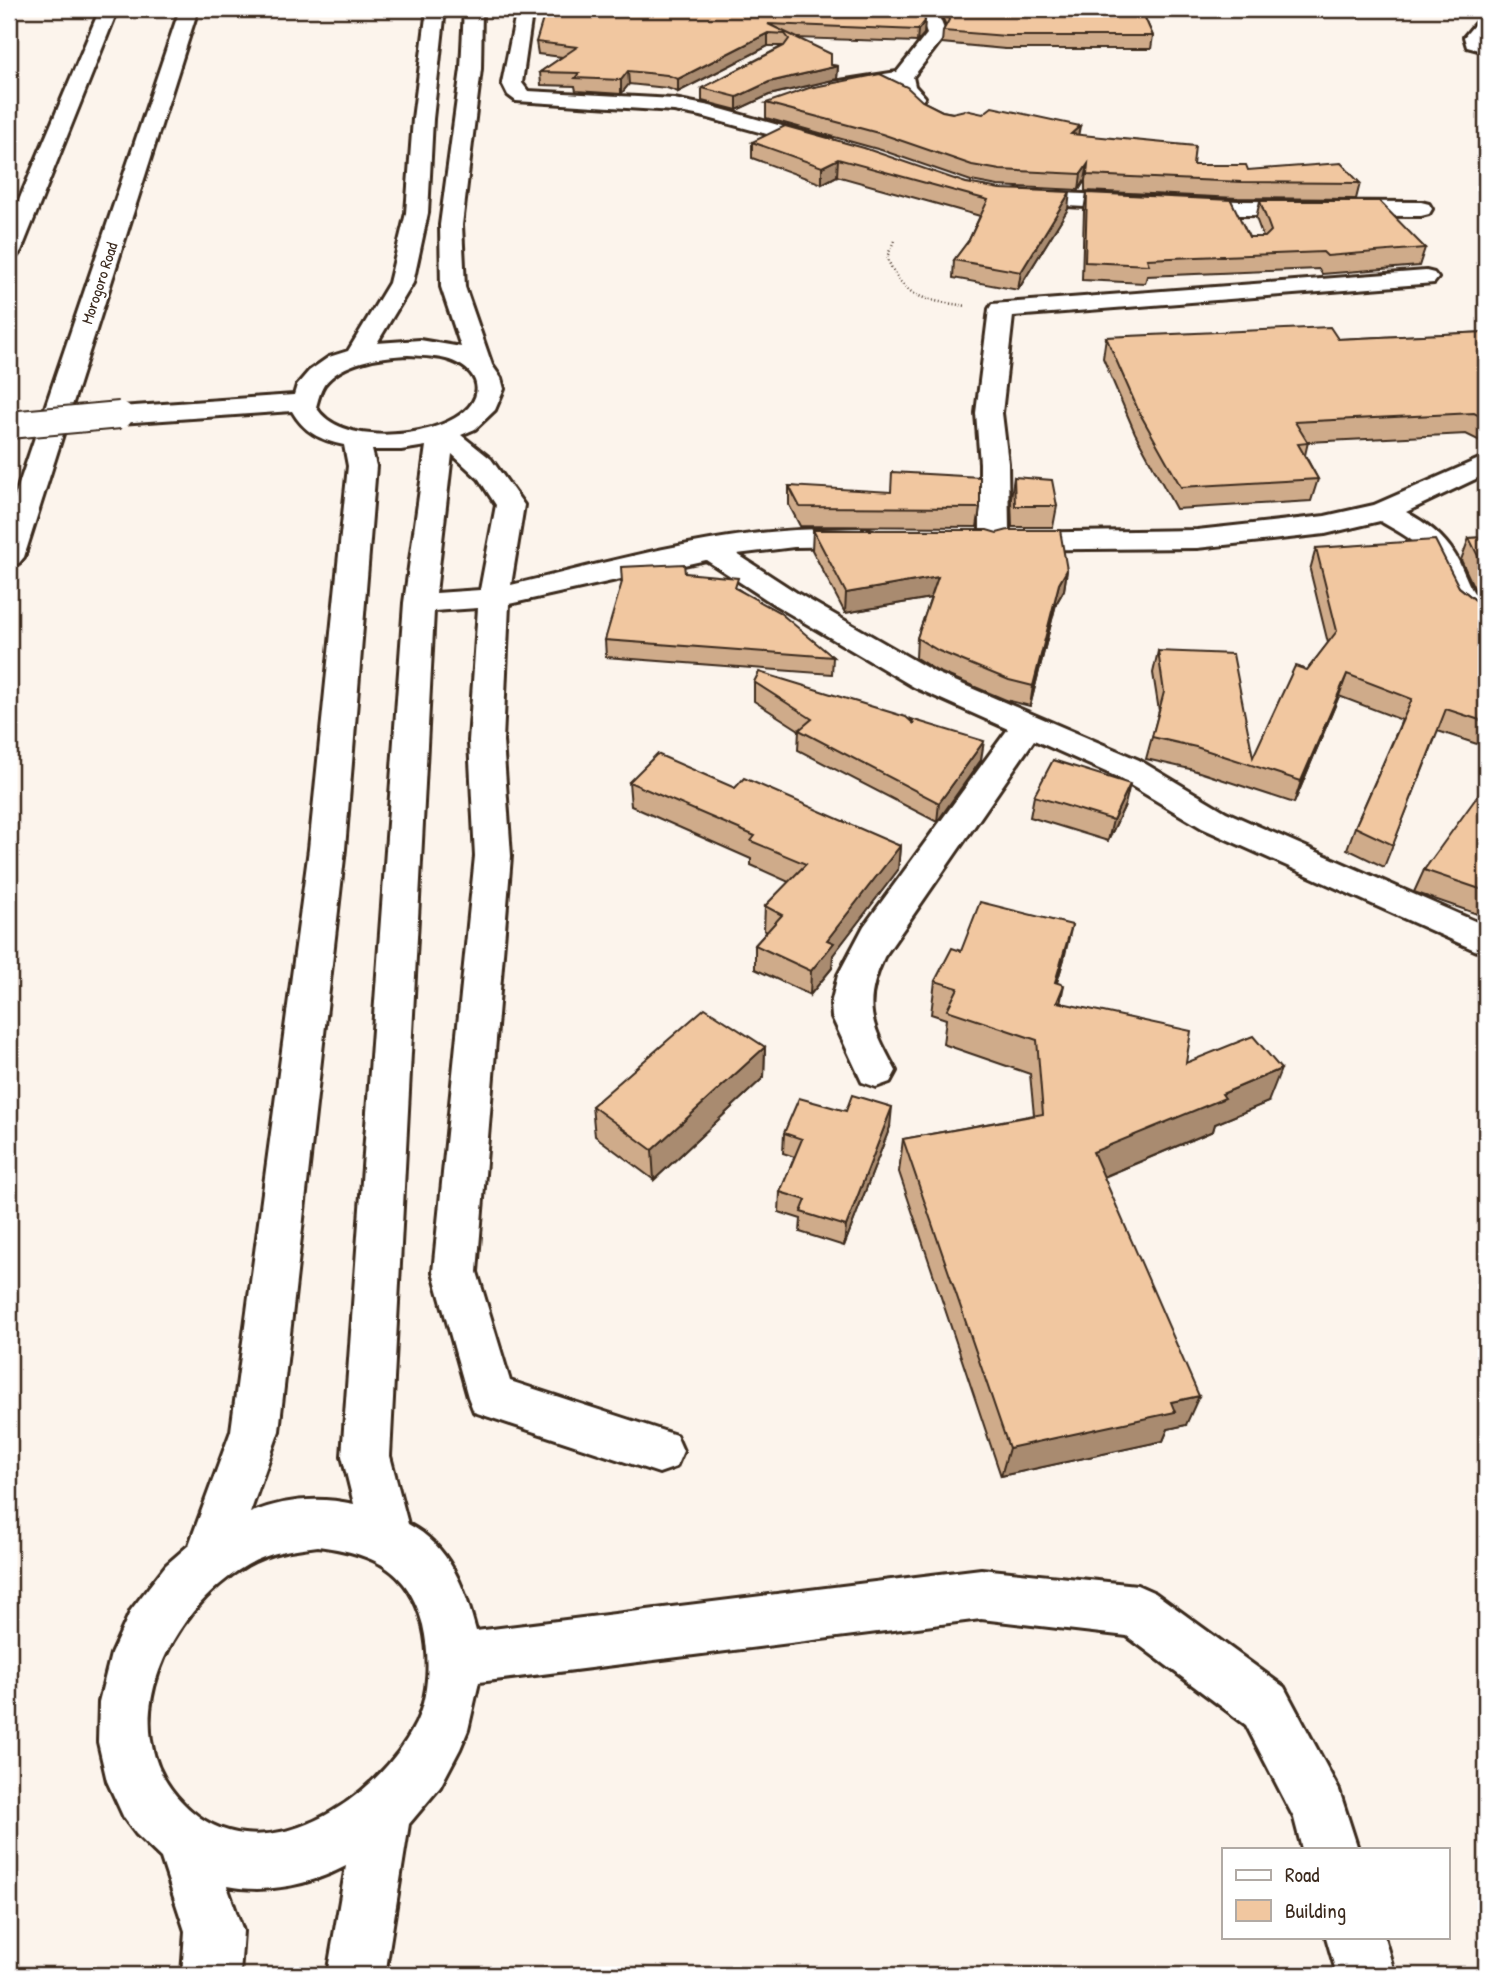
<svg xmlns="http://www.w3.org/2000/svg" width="1495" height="1984" viewBox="0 0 1495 1984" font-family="'Patrick Hand',sans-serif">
<rect width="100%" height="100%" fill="#fcf4ec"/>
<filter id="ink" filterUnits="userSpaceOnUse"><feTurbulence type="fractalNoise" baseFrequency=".0143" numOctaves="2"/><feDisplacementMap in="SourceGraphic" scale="14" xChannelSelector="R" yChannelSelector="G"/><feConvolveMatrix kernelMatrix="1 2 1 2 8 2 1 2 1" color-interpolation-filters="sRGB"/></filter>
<g filter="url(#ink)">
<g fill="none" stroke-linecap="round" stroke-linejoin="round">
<defs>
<g id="minor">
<path d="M427,9H445L433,119L428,213L413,283L377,343L420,340L461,347L441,287L440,225L461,69L464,9H482L481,69L462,225L465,287L492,365L501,378L504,389L495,410L475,429L461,435L491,459L524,505L511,585C589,567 674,543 752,534C789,529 826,529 864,528L874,531L879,537L874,543L864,546L794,547L737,554L797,593L936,673L1139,760L1226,812L1486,926V955L1202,828L1115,776L1034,740L884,957C861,1007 872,1026 896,1071L890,1082L876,1087L862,1082L832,1017L831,1004L838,975L864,926L1008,729L914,687L775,605L706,560L509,604L503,741L511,856L477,1272L510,1381L676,1435L683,1451L676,1467L659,1473L474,1412L468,1397L433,1272L475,856L469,741L478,608L434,611L390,1456L408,1524C449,1545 465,1588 476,1631L981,1569L1137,1585L1155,1593L1284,1687L1339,1790L1358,1849H1302L1294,1818L1246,1725L1127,1636L981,1619L479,1682L468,1730L460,1749L440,1787L409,1824L385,1975H327L346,1866C310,1885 267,1894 227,1886L243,1931L240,1975H182L185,1931L161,1858L136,1834L124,1818L107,1781L98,1742L99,1702L111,1654L131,1610L166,1565L189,1545L231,1431L309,849L348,466L344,445C320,440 304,432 292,411L120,423L111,421L107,415L111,409L120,407L294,395L297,385L309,371L329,357L348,351L389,283L406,213L413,119ZM408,355C421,356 434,356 446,359C482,369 488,399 455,418C420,439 339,445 316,407C318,400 320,391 324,385C341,362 381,356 408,355ZM426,446L404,603L342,1456L354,1504C318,1496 284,1499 250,1513L279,1431L345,849L376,466L372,450H401ZM452,454L479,479L496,505L480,590L436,593ZM318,1546C371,1553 409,1568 423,1625C430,1656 430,1693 416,1723C379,1800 259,1880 184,1804C109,1730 169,1610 247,1565C269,1552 293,1549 318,1546Z"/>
<path d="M517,9H535L532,13L522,83L528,91L674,99L710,106L832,140L836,144L832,148L825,150L701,116L674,111L516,101L508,95L502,83Z"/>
<path d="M918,9H936L946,34L913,77L915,86L925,97L922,101H908L895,84L840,92L833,90L830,86L833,82L897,72L927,34Z"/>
<path d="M1486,17V34L1483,38L1486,40V52L1467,47L1464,37L1479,19Z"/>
<path d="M1017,191L1238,201L1421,202L1429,204L1432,209L1429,214L1421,216L1238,215L1009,203L1006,198L1009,193Z"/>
<path d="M1426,271L1434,273L1438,278L1434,283L1013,316L1002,413L1008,463L1009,533L1197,530L1325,516L1374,505L1486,456V474L1406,512C1426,523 1443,535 1455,555C1466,573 1469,593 1486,606V628C1441,618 1447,582 1424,552C1413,538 1395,530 1380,521L1325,534L1197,548L995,550L985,547L980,541V463L976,413L989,309L992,304Z"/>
<path d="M1326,1937H1384L1395,1975H1337Z"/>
</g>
<g id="highway">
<path d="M100,9H118L21,251L17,256L9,258V224Z"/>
<path d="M180,9H198L24,557L19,563L9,566V514Z"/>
</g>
</defs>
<use href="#minor" stroke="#3b2a1e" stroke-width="6"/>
<use href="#highway" stroke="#3b2a1e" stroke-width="6"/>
<path stroke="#3b2a1e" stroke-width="2.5" stroke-dasharray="1 2.5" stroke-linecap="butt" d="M894,241L887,257C903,300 926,300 967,306"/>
<use href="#minor" fill="#fff" fill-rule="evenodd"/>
<use href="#highway" fill="#fff" fill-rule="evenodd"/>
<defs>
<path id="minor-bridge" d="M9,425L120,415"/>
</defs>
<use href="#minor-bridge" stroke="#3b2a1e" stroke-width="30" stroke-linecap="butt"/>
<use href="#minor-bridge" stroke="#fff" stroke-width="26"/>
</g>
<g fill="#cfab8a" stroke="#3b2a1e" stroke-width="2">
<path d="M921,9L924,34L917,42L797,38L831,65L838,66L837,79L769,95L737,110L702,101V88L783,46H768L678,92L667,88L629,84L621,94L576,91L575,86L541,85L540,72L562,57L538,54L536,42Z"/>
<path d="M939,9H1141L1153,36L1151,49H1005L942,43L943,31L946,26Z"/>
<path d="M922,101L942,111L1078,135L1193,165L1248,170L1360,183L1356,199L1238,198L1085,191V180L1079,190L998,186L971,181L881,150L766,118V103Z"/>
<path d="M752,142L966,183L1068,209L1018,290L953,278L954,260L969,240L980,216L837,176L822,184L752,158Z"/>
<path d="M1087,193L1249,237H1263L1256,218L1260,201L1425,248L1419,266L1322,274L1319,269L1147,276L1145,283L1082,280L1084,210Z"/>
<path d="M1486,332V440L1482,442L1466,434L1308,442L1305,455L1318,479L1311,501L1176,509L1135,433L1103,358L1106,337L1338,339Z"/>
<path d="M1014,477L1057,506L1053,527H1012L1011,498Z"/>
<path d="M789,486L980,508L977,527L800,526L789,505Z"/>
<path d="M813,530L1067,570L1064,590L1056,604L1030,706L1006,700L937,671L916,658L917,638L931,598L845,613L812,550Z"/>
<path d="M1486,537V603L1474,588L1461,560L1469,538Z"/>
<path d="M1316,548L1459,587L1479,603L1486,605V747L1438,731L1384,867L1347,849L1355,827L1402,720L1339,696L1294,803L1190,769L1146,759L1159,711L1153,673L1158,651L1253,757L1307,670L1328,643L1310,570Z"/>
<path d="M685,573L738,589L833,657L832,674L606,657L605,640Z"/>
<path d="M754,682L911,721V719L981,760L937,822L798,750L799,730L754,701Z"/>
<path d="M629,782L735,788L900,846L898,870L833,955L832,968L810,995L755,969V945L767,932L764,930L765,906L789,882L751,865V859L631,806Z"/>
<path d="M1034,796L1125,805L1108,841L1030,817Z"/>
<path d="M1486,798V917L1414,892L1424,870Z"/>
<path d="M961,951L1064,959L1057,982L1060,1003L1268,1102L1215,1124L1213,1131L1104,1177L1186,1425L1168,1429L1163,1441L1001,1476L899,1172L903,1139L1034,1115L1030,1074L943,1044L946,1019L931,1014L935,981Z"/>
<path d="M765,1047L764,1077L654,1180L595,1136L592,1106Z"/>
<path d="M890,1127L844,1246L800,1232L801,1219L779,1212L780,1192L795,1157L783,1153L784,1133Z"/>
</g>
<g fill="#a98b70" stroke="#3b2a1e" stroke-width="2">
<path d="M925,21L924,34L917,42L918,30Z"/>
<path d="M768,33V46L678,92V79Z"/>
<path d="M838,66L837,79L769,95L737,110V97L769,82Z"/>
<path d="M628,71L629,84L621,94V80Z"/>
<path d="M1080,126L1077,142L1071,134Z"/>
<path d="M838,159L837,176L822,184V167Z"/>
<path d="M1088,164L1085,180L1079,190L1081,174Z"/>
<path d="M1070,192L1068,209L1018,290L1021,272Z"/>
<path d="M1486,431V440L1482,442Z"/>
<path d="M1067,570L1064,590L1056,604L1030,706L1033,686L1059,584Z"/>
<path d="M938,577L936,597L845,613L846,593Z"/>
<path d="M1347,674L1339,696L1294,803L1301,781Z"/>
<path d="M984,741L981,760L937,822L939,803Z"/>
<path d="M1130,784L1125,805L1108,841L1113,820Z"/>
<path d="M900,846L898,870L833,955L832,968L810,995L811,971L827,940Z"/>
<path d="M1072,925L1064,959L1047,1015L1055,982Z"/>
<path d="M1064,985L1057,1018V1002Z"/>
<path d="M765,1047L764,1077L654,1180L652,1150Z"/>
<path d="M1281,1069L1268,1102L1215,1124L1213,1131L1084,1185L1093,1152L1222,1094Z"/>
<path d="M892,1107L890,1127L844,1246L846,1226Z"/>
<path d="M1199,1396L1186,1425L1168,1429L1163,1441L1001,1476L1009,1448L1171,1402Z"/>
</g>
<g fill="#f1c7a0" stroke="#3b2a1e" stroke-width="2">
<path d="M546,9H921L925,21L918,30L768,24L831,54V65L838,66L769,82L737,97L702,88L784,46L789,39L785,34L768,33L678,79L667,75L628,71L621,80L575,78L579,73L540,72L577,47L536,42Z"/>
<path d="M945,9H1141L1153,36H1006L943,31L949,20Z"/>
<path d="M880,74L907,87L922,101L942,111L952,113L965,110L983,114L992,107L1080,126L1071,134L1195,146L1193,165H1246L1248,170L1341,163L1360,183L1242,182L1087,175L1088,164L1081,174L1000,170L972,165L882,134L766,103L809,88Z"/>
<path d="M785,126L864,148L966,183L1000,189L1070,192L1021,272L954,260L969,240L988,200L838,159L822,167L752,142Z"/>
<path d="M1087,193L1231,200L1249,237H1265L1271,231L1260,201H1379L1425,248L1327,256L1323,252L1147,259L1149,265L1085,262Z"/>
<path d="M1330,327L1338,339L1486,332V419L1474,413L1295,422L1308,443L1298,444L1318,479L1181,487L1139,412L1106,337Z"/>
<path d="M892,472L980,477V508L800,507L789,486L891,492Z"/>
<path d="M1014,477L1052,480L1057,506H1015Z"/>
<path d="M813,530H987L997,533L1008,530H1060L1067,570L1059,584L1033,686L1009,680L939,651L917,638L938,577L846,593Z"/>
<path d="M1486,537V570L1483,566L1469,538Z"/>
<path d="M1435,540L1459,587L1479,603L1486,605V722L1446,709L1393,845L1355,827L1412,699L1347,674L1301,781L1196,747L1152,737L1164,692L1158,651L1233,654L1253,757L1295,666L1307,670L1337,631L1316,548Z"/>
<path d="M684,564L685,573L738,578L735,588L779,612L833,657L605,640L622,582L621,567Z"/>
<path d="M759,672L906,717L914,724L911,719L984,741L939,803L799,730L812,719L754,682Z"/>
<path d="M657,754L735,788L744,778L900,846L827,940L834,943L811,971L755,945L782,915L765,906L806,864L751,841L755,836L629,782Z"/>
<path d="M1053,760L1130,784L1113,820L1034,796Z"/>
<path d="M1479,794L1486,798V891L1424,870Z"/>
<path d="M980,902L1072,925L1055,982L1064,985L1057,1002L1191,1031L1186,1063L1253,1036L1281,1069L1222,1094L1225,1098L1093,1152L1199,1396L1171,1402L1175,1412L1009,1448L903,1139L1043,1114L1037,1040L947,1010L958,988L935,981L952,948L961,951Z"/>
<path d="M705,1008L765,1047L652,1150L592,1106Z"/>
<path d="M852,1095L892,1107L846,1226L801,1212L806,1200L780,1192L802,1139L784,1133L799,1098L846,1111Z"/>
</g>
</g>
<g text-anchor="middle" stroke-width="5" stroke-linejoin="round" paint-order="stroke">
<g font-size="16" fill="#3b2a1e" stroke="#fff">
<text transform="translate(99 283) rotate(-72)" y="6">Morogoro Road</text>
</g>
</g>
<rect width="1495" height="1984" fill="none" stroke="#fff" stroke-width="35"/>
<rect x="18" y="18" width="1460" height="1949" fill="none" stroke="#3b2a1e" stroke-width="2.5" filter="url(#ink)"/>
<rect x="1222" y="1848" width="228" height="91" fill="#ffffff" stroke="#b1aaa5" stroke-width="2"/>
<rect x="1236" y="1870" width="35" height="10" fill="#ffffff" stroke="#b1aaa5" stroke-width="2"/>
<text x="1285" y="1882" font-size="21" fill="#3b2a1e">Road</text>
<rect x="1236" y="1900" width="35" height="21" fill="#f1c7a0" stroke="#b1aaa5" stroke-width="2"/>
<text x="1285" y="1918" font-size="21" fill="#3b2a1e">Building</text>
</svg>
